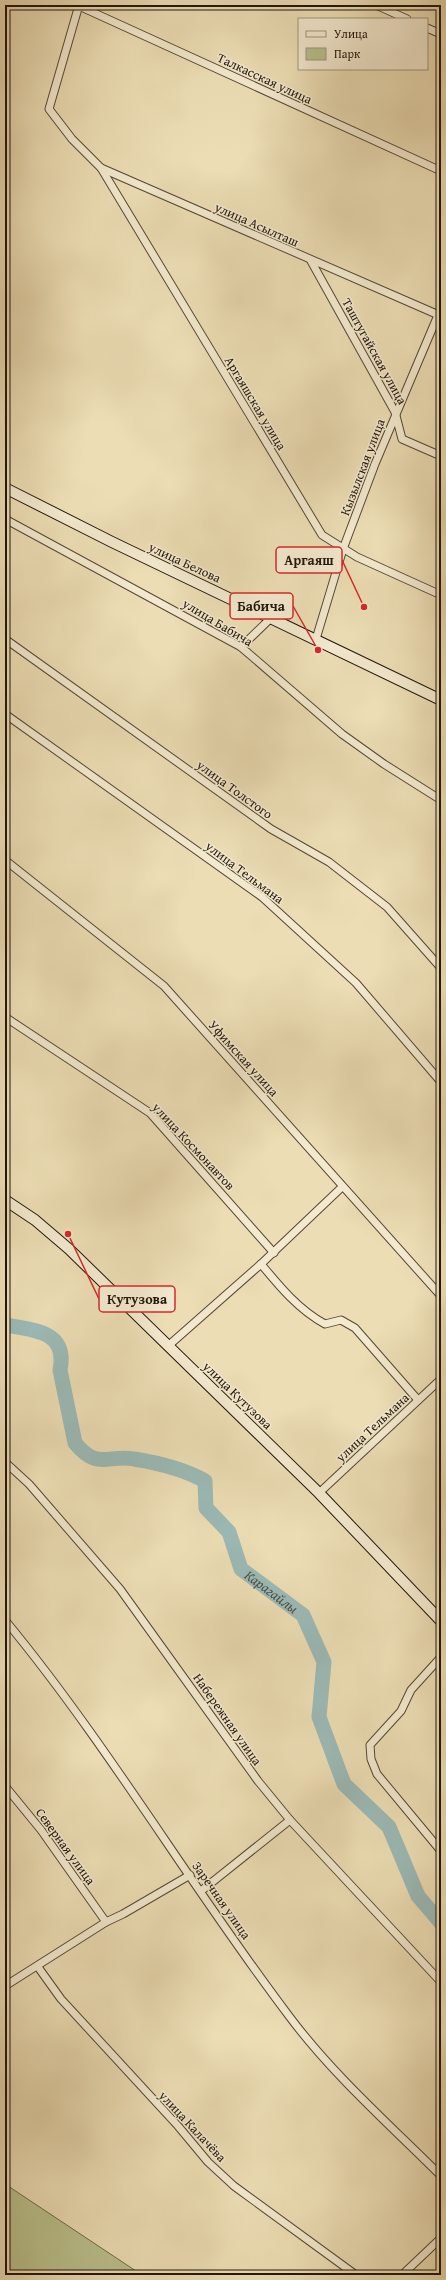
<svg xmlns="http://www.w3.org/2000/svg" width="446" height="2280" viewBox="0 0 446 2280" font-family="'Gentium Book Plus',serif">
<rect width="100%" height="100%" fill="#ecddb4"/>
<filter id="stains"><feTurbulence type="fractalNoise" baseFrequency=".005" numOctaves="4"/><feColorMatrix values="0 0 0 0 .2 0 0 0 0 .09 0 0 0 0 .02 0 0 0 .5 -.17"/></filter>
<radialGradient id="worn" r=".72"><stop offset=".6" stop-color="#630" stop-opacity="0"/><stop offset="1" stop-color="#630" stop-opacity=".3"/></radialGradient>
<path fill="#b9c08c" stroke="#6d6b4c" d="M5,2184L142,2275H5Z"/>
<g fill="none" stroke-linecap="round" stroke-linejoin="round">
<path stroke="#9bbab6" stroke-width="15" id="s1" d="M5,1325C34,1330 68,1331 60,1370L75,1443C98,1471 108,1454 134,1459C159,1463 184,1469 205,1481L206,1508L229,1532L241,1569L303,1615L324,1662L319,1717L344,1784L389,1827L418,1896L441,1923"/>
<defs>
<g id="minor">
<path d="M79,5L49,109L72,139L101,168L441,316"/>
<path d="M376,5L407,19"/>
<path d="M79,6L441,171"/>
<path d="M427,28L441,34"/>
<path d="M101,168L322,535L357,557L441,595"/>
<path d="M311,261L395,412L402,439L441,456"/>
<path d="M5,519L241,647L342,734L384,764L441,800"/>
<path d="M5,639L271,829L329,862L387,907L441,968"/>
<path d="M316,639L343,549L375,464L441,308"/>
<path d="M241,647L272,617"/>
<path d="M5,714L262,897L356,983L441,1082"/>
<path d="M5,860L164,986L441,1296"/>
<path d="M5,1017L150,1113L274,1253"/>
<path d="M261,1264C280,1287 299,1310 325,1324L341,1320L355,1328L418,1400"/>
<path d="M168,1346L261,1264L342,1187"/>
<path d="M5,1462L29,1484L120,1589L258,1781L290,1820L441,1982"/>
<path d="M319,1493L441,1379"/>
<path d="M5,1620C109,1746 191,1887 289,2016C333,2075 390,2125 441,2176"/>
<path d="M441,1657L411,1690L401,1711L370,1745L371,1759L377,1774L441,1851"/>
<path d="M5,1786L41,1830L106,1922"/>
<path d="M201,1891L290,1820"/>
<path d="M38,1967L61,1999L178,2126L208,2162L234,2186L356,2275"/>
<path d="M5,1986L106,1922L123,1914L190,1875"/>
<path d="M402,2275L441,2238"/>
</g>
<g id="secondary">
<path d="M5,488L112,542L441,700"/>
<path d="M5,1200L35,1220L69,1249L319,1493L441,1621"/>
</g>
</defs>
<use href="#minor" stroke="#544835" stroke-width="9"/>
<use href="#secondary" stroke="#21160b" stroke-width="12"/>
<use href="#minor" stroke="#f3e9ce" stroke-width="7"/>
<use href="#secondary" stroke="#f3e9ce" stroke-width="10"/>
</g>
<g text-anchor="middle" stroke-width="3" stroke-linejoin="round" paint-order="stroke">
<g font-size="13" fill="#21160b" stroke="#f3e9ce">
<text transform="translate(265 78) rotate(25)" y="5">Талкасская улица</text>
<text transform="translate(257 224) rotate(24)" y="5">улица Асылташ</text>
<text transform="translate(375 351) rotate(61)" y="5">Таштугайская улица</text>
<text transform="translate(256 403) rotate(59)" y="5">Аргаяшская улица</text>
<text transform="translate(362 467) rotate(-69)" y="5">Кызылская улица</text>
<text transform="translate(185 562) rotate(25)" y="5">улица Белова</text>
<text transform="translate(218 622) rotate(31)" y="5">улица Бабича</text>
<text transform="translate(235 789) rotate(36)" y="5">улица Толстого</text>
<text transform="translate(245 872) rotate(37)" y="5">улица Тельмана</text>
<text transform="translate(244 1058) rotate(48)" y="5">Уфимская улица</text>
<text transform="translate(194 1146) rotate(47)" y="5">улица Космонавтов</text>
<text transform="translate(238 1395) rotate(44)" y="5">улица Кутузова</text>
<text transform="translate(372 1427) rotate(-43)" y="5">улица Тельмана</text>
<text transform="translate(228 1719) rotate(55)" y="5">Набережная улица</text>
<text transform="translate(66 1846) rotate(54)" y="5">Северная улица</text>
<text transform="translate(222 1900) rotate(55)" y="5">Заречная улица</text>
<text transform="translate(193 2126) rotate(47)" y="5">улица Калачёва</text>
</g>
<g font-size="14" font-style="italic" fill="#4c4f47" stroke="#f3e9ce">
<text dy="5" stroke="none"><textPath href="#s1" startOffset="435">Карагайлы</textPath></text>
</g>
</g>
<path fill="none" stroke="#d62828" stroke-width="1.5" d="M364 607L342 560M318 650L293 606M68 1234L99 1299"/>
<g fill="#d62828" stroke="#f3e9ce" stroke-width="1.5">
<circle cx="364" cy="607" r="4"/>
<circle cx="318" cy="650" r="4"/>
<circle cx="68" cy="1234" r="4"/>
</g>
<g fill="#f3e9ce" stroke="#d62828" stroke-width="1.5">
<rect x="276" y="547" width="66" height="26" rx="4"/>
<rect x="230" y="593" width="63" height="26" rx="4"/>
<rect x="99" y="1286" width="76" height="26" rx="4"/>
</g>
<g font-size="14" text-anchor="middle" font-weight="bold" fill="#21160b">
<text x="309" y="565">Аргаяш</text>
<text x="261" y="611">Бабича</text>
<text x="137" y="1304">Кутузова</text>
</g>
<rect width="446" height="2280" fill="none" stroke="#ecddb4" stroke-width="20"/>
<rect x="6" y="6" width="434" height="2268" fill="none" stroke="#21160b" stroke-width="2"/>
<rect x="10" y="10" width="426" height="2260" fill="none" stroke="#21160b"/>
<rect x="298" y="18" width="130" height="52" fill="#f3e9ce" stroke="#9f9580"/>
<rect x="306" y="31" width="20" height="6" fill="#f3e9ce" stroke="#9f9580"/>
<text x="334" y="38" font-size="12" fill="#21160b">Улица</text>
<rect x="306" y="48" width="20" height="12" fill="#b9c08c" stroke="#9f9580"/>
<text x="334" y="58" font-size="12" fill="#21160b">Парк</text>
<rect width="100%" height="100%" filter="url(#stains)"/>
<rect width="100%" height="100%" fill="url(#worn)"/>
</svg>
